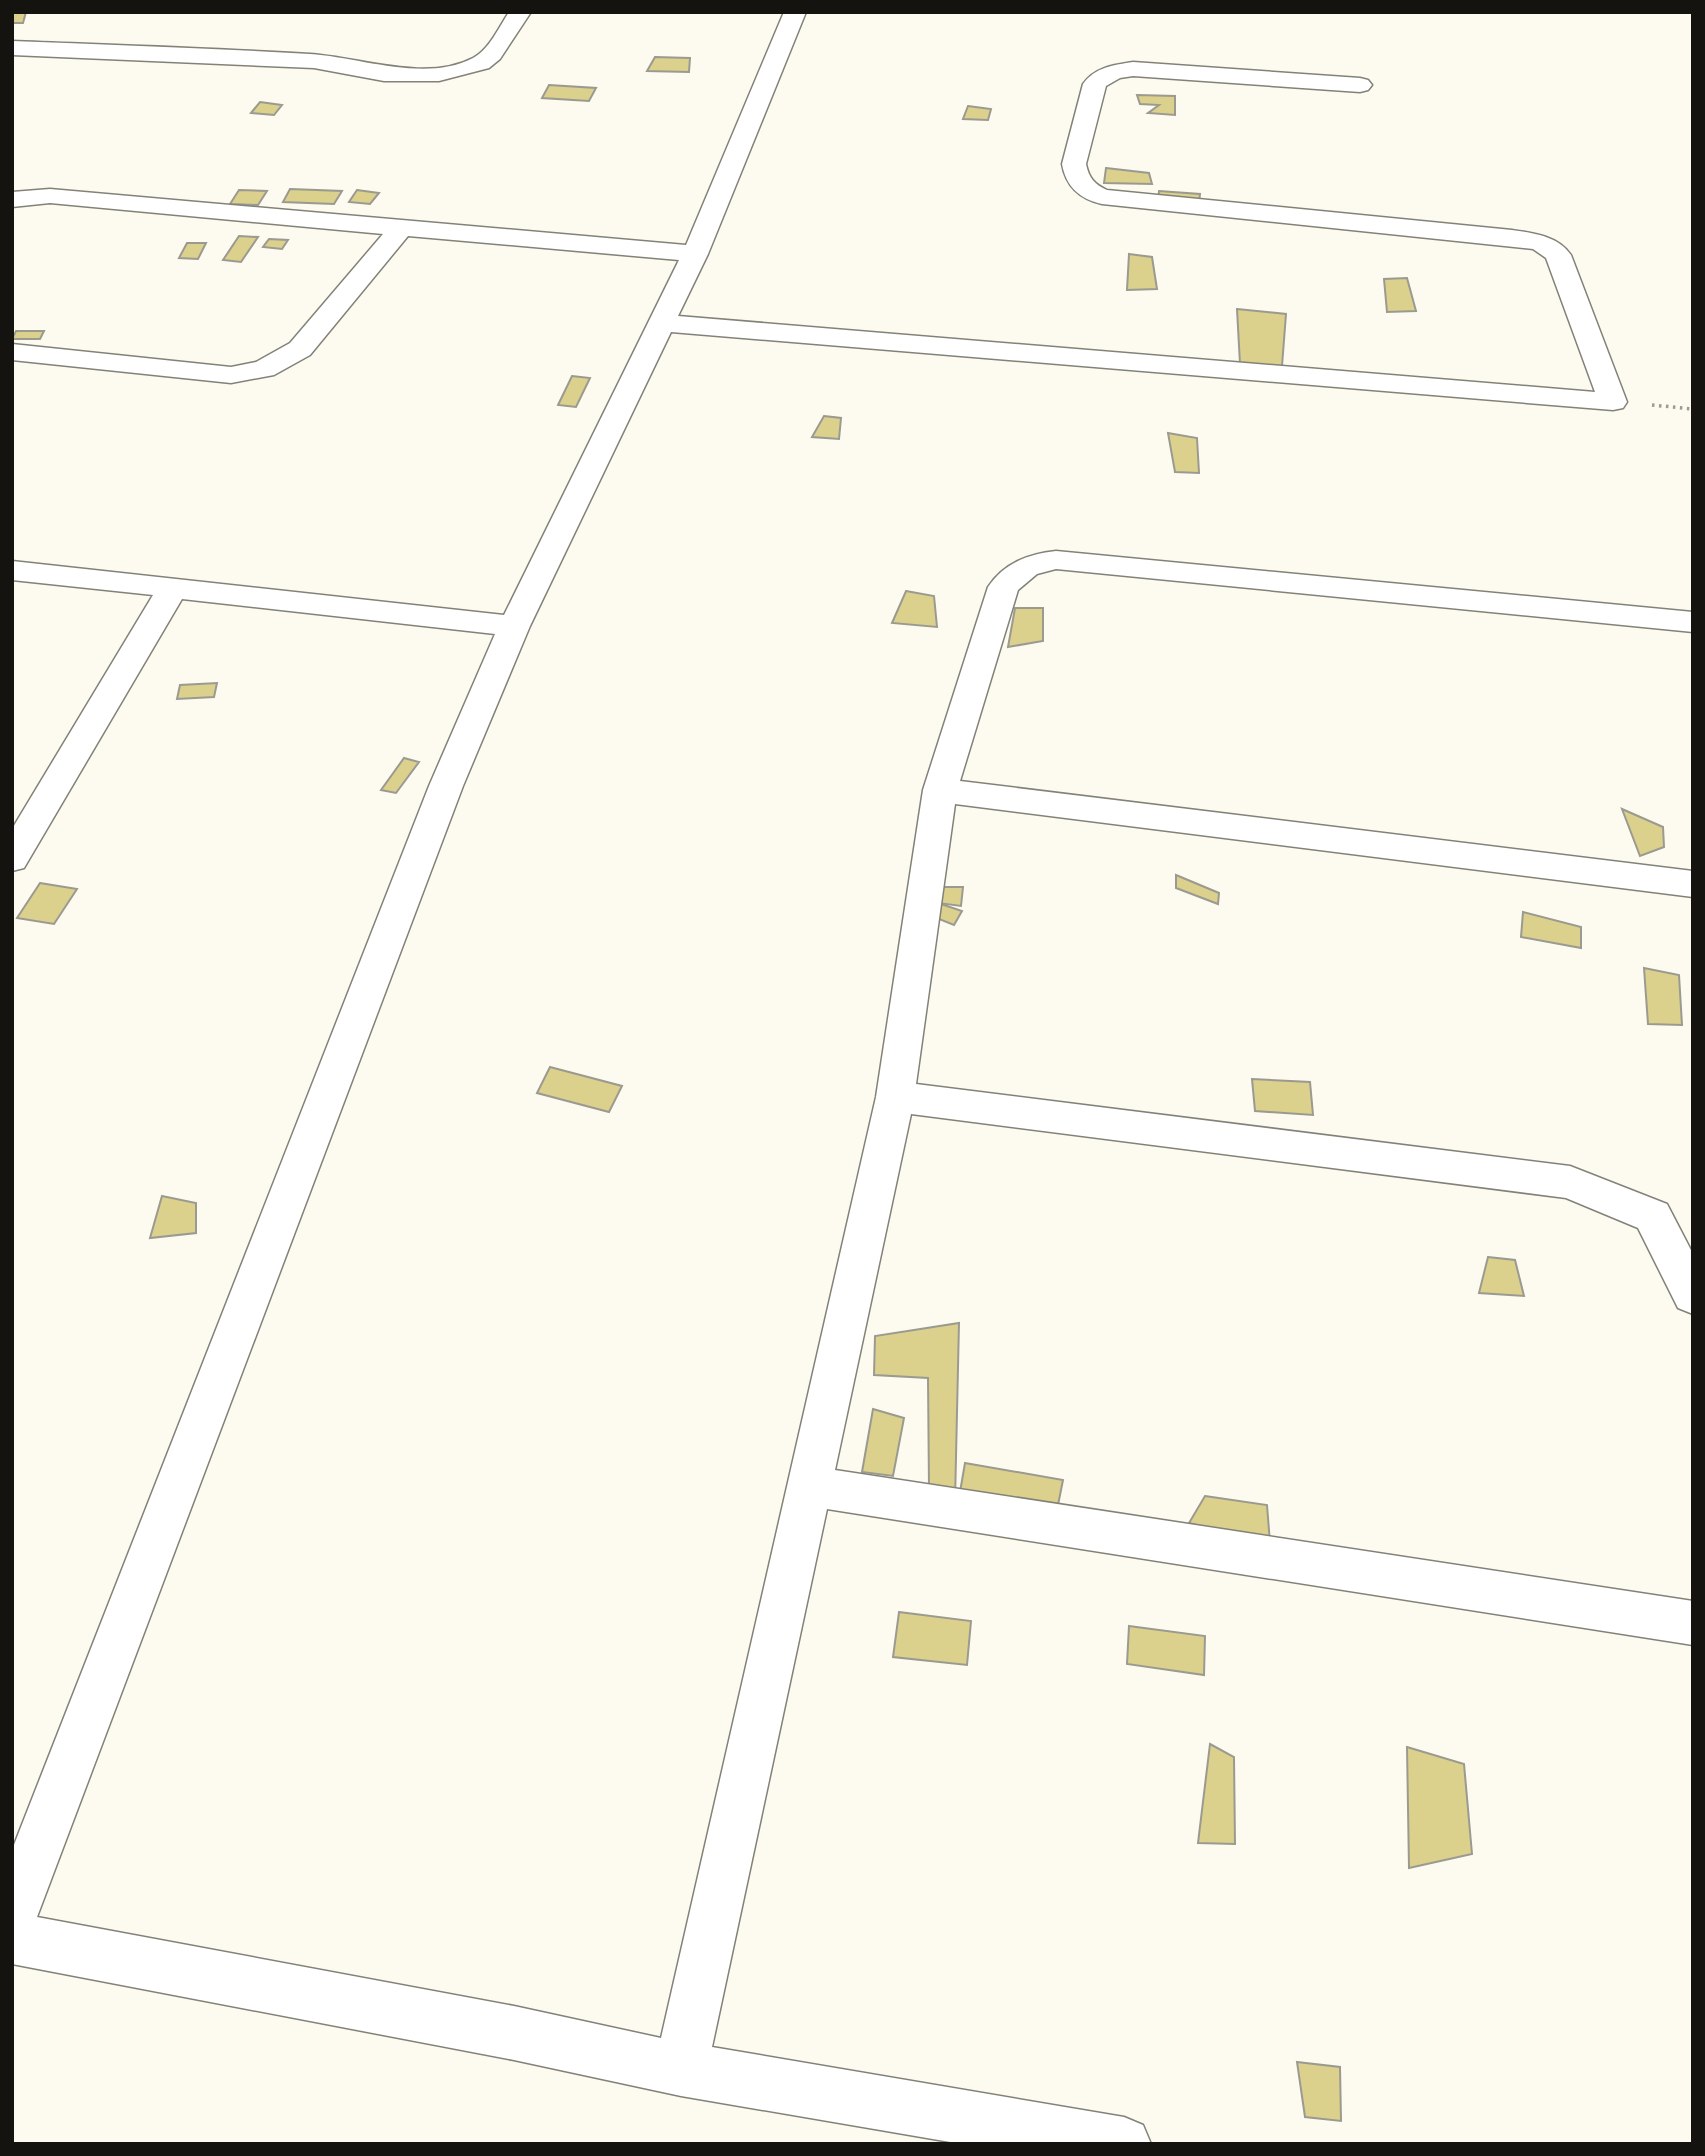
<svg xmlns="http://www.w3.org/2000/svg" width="1705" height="2156" viewBox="0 0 1705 2156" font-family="Ubuntu,sans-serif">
<rect width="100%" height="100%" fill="#fdfbf0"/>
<g fill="#dbd08c" stroke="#9b9a90" stroke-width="2">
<path d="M12,12H26L23,23H12Z"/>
<path d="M655,57L690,58L689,72L647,71Z"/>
<path d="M549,85L596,88L589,101L542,98Z"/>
<path d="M1137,95L1175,96V115L1148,113L1159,105L1140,104Z"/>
<path d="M260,102L282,105L274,115L251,113Z"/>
<path d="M968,106L991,109L988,120L963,119Z"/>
<path d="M1106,168L1149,173L1152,184L1104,183Z"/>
<path d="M290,189L342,191L334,204L283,202Z"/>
<path d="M239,190L267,191L258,205L230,204Z"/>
<path d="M357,190L379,193L370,204L349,202Z"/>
<path d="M1159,191L1200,194L1199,203L1158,201Z"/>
<path d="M239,236L258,237L241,262L223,260Z"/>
<path d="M269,239L288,240L282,249L263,247Z"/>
<path d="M187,243H206L198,259L179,258Z"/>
<path d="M1129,254L1152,257L1157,289L1127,290Z"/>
<path d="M1407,278L1416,311L1387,312L1384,279Z"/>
<path d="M1237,309L1286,314L1282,366L1240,364Z"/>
<path d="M16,331H44L40,339H12Z"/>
<path d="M572,376L590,378L576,407L558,405Z"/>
<path d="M824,416L841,418L839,439L812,437Z"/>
<path d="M1168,433L1197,438L1199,473L1175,472Z"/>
<path d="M906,591L934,596L937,627L892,623Z"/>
<path d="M1015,608H1043V641L1008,647Z"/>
<path d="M217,683L214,697L177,699L180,685Z"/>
<path d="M404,758L419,762L396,793L381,790Z"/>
<path d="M1622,809L1663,827L1664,847L1640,856Z"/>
<path d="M1176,875L1219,893L1218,904L1176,888Z"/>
<path d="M40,883L77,889L54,924L17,918Z"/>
<path d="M940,887H963L961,906L938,903Z"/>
<path d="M938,903L962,911L954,925L934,917Z"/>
<path d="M1523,912L1581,927V948L1521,937Z"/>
<path d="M1644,968L1679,975L1682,1025L1648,1024Z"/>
<path d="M550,1067L622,1086L609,1112L537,1093Z"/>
<path d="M1252,1079L1310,1082L1313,1115L1255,1111Z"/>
<path d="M162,1196L196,1203V1233L150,1238Z"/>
<path d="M1488,1257L1515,1260L1524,1296L1479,1293Z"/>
<path d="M959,1323L955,1502L929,1488L928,1378L874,1375L875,1336Z"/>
<path d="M873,1409L904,1418L893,1476L862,1472Z"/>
<path d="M965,1463L1063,1480L1057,1510L960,1492Z"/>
<path d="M1205,1496L1267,1505L1270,1543L1189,1523Z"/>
<path d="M899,1612L971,1621L967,1665L893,1657Z"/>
<path d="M1129,1626L1205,1636L1204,1675L1127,1664Z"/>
<path d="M1210,1744L1234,1757L1235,1844L1198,1843Z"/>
<path d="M1407,1747L1464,1764L1472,1854L1409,1868Z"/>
<path d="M1297,2062L1340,2067L1341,2121L1305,2117Z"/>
</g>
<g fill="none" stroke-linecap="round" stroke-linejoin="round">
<defs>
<g id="street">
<path d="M509,12H531L500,59L489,68L439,81H384L314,68L12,55V41C112,45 211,48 310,54C360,57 425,83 473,58C489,50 499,27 509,12Z"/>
<path d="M784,12H806L708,254L678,316L1595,392L1546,258L1533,249L1102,204C1080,199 1066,187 1062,164L1083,84C1095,67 1114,65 1133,62L1360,78L1368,80L1372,85L1368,90L1360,92L1133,76L1120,78L1106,86L1086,164C1089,178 1094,184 1107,190L1512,230C1534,233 1558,236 1571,255L1627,402L1623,408L1613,410L671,332L530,626L463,786L37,1917L514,2006L661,2038L876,1097L923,790L988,587C1004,563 1028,554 1056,551L1693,612V632L1056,569L1037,574L1018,590L960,781L1693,871V897L955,804L916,1084L1570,1166L1667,1204L1693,1254V1314L1678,1308L1638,1228L1566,1198L911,1114L835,1470L1693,1601V1645L827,1509L712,2047L1124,2117L1143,2125L1151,2144H962L681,2096L514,2060L12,1964V1850L429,786L495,634L182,599L24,868L12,871V829L153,595L12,580V561L504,615L679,260L408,236L310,355L274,375L231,383L12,360V344L231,367L256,362L290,343L383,234L50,203L12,207V192L50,189L686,245Z"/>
</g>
</defs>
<use href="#street" stroke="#838278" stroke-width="3"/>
<path stroke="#9c9b93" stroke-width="3.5" stroke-dasharray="2.5 4.5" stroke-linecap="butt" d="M1652,405L1693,409"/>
<use href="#street" fill="#fff" fill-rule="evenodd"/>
</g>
<rect width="1705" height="2156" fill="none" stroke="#14130f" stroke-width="28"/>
</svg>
